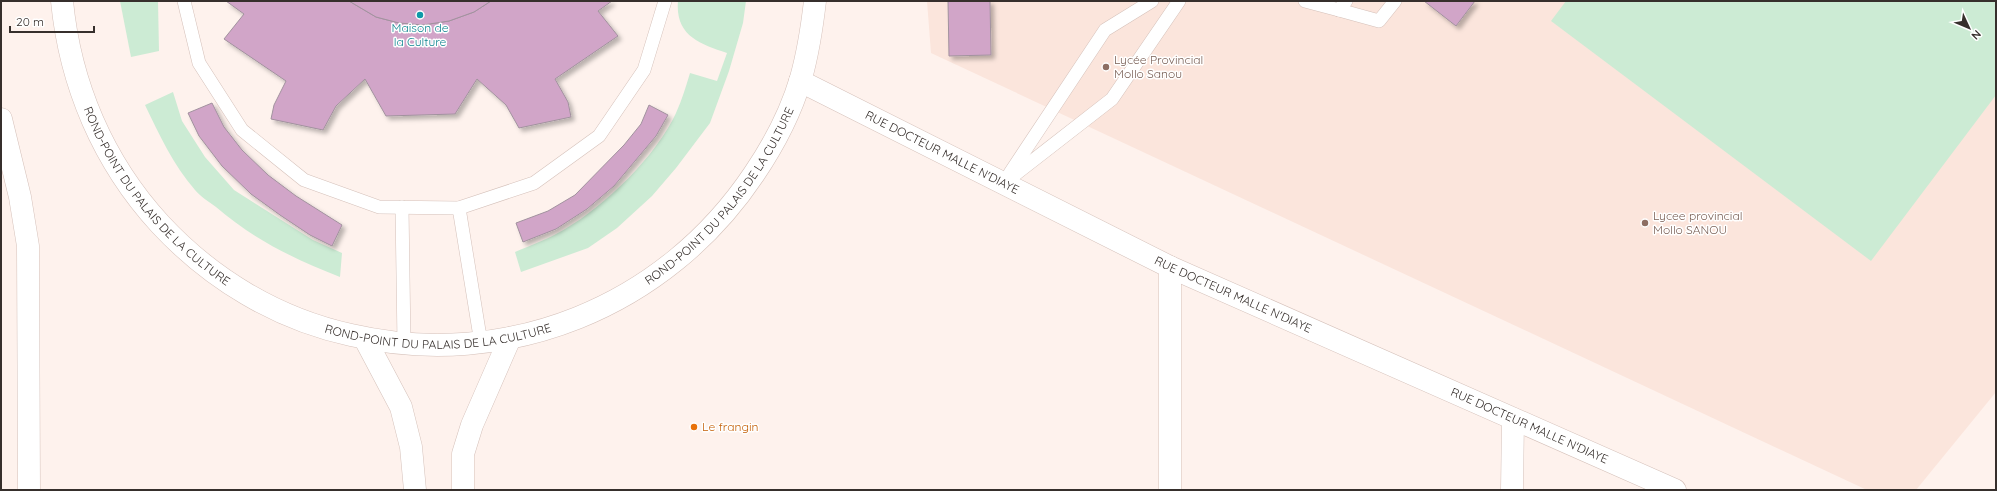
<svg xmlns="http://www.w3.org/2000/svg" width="1997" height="491" viewBox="0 0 1997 491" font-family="Quicksand,sans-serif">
<defs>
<filter id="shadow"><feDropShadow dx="3.5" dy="3.5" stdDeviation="2" flood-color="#0004"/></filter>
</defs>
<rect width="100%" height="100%" fill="#fef2ed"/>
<path fill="#fbe5dc" d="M927,1H1996V392L1916,490H1867L931,53Z"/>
<g fill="#ccebd4">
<path d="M120,1H158L159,51L131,57Z"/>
<path d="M678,1H746L743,23L729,71L710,123L676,168L652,196L617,228L588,248L521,272L515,252C532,245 550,238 565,229C605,206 657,155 676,113C682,100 686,86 690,73L717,81L727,53C699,44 675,35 678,1Z"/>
<path d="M1566,1H1996V95L1871,261L1551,21Z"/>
<path d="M173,92L182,121L205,157L234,190L313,240L342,253L340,277C294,259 253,239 216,207C209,202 200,196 195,190C173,165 159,134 145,105Z"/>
</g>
<g fill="#d1a5c8" stroke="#a1929e" filter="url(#shadow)">
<path d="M226,1H349L376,17L399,23L423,25L449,21L474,12L491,1H612L598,11L618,36L555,79L568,102L571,117L519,128L506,105L477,79L455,114L386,116L365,79L336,106L323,130L271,119L274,105L286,81L224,39L244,14Z"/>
<path d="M349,1H491L474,12L449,21L423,25L399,23L376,17Z"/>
<path d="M948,1H990L991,55L949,56Z"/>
<path d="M1424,1H1475L1456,26Z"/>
<path d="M212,103L224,127L242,150L268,175L296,196L342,225L332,246L310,235L280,215L251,194L222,166L199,136L188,113Z"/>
<path d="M649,105L668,115L656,136L614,186L587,209L556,229L523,242L516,223L548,211L575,195L624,145L641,124Z"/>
</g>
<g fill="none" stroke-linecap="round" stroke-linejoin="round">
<defs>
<g id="service">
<path d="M184,1L199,63L242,130L304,180L379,207L459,208L534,183L599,136L644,70L665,1"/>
<path d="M1305,1L1339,10L1346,1"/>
<path d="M1339,10L1379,21L1395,1"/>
<path d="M1010,173L1105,30L1152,1"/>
<path d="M1004,183L1112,99L1179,1"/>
<path d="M402,207L404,344"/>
<path d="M459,208L481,343"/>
</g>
<g id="minor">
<path id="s1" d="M800,81L1170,267L1675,490"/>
<path d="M1,119L20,197L28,246L29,490"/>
<path d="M1170,267V490"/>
<path d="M1512,490L1513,419"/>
</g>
<g id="secondary">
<path id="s2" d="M62,1C70,84 103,162 160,224C211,279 277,319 351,335C507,371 665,307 754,174C773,146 791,112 801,78C808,53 812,27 815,1"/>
<path d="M365,339L401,407L411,447L415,490"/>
<path d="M463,490V454L472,425L510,338"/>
</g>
</defs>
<use href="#service" stroke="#d5c1ba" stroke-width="14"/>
<use href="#minor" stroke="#d5c1ba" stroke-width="23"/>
<use href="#secondary" stroke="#d5c1ba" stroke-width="23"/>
<use href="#service" stroke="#fff" stroke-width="13"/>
<use href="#minor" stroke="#fff" stroke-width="22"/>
<use href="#secondary" stroke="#fff" stroke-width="22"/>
</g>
<circle fill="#0f9aa8" stroke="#fff" stroke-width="1.5" cx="420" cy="15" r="4"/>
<g fill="#8d6e63" stroke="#fff" stroke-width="1.5">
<circle cx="1106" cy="67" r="4"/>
<circle cx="1645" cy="223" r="4"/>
</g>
<circle fill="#e8710a" stroke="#fff" stroke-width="1.5" cx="694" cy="427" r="4"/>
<g text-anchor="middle" stroke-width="3" stroke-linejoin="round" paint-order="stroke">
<g font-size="12" fill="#0d838f" stroke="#fff">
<text x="420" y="32">Maison de<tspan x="420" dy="14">la Culture</tspan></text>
</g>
<g font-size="12" fill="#785e54" stroke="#fff" text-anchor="start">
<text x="1114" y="64">Lycée Provincial<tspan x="1114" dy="14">Mollo Sanou</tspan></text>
<text x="1653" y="220">Lycee provincial<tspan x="1653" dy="14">Mollo SANOU</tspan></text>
</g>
<g font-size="12" fill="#362f2c" stroke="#fff">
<text dy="4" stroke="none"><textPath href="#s1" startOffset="159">RUE DOCTEUR MALLE N'DIAYE</textPath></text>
<text dy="4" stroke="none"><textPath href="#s2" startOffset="895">ROND-POINT DU PALAIS DE LA CULTURE</textPath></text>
<text dy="4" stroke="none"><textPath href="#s2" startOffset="224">ROND-POINT DU PALAIS DE LA CULTURE</textPath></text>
<text dy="4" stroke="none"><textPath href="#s1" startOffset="483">RUE DOCTEUR MALLE N'DIAYE</textPath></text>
<text dy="4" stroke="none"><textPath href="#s2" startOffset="560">ROND-POINT DU PALAIS DE LA CULTURE</textPath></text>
<text dy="4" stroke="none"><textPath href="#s1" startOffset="807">RUE DOCTEUR MALLE N'DIAYE</textPath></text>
</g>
<g font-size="12" fill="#c56008" stroke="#fff" text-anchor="start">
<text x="702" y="431">Le frangin</text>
</g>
</g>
<rect width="1997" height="491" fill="none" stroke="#362f2c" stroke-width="4"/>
<g transform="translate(1969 28) rotate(134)" stroke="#ffffff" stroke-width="3" paint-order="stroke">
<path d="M0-3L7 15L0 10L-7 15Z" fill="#362f2c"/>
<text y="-6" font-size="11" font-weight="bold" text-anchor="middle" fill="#362f2c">N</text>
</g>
<path d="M10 26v6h84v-6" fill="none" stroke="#362f2c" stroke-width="2"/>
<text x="16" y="26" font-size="12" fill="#362f2c" stroke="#ffffff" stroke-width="3" paint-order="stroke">20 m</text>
</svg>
